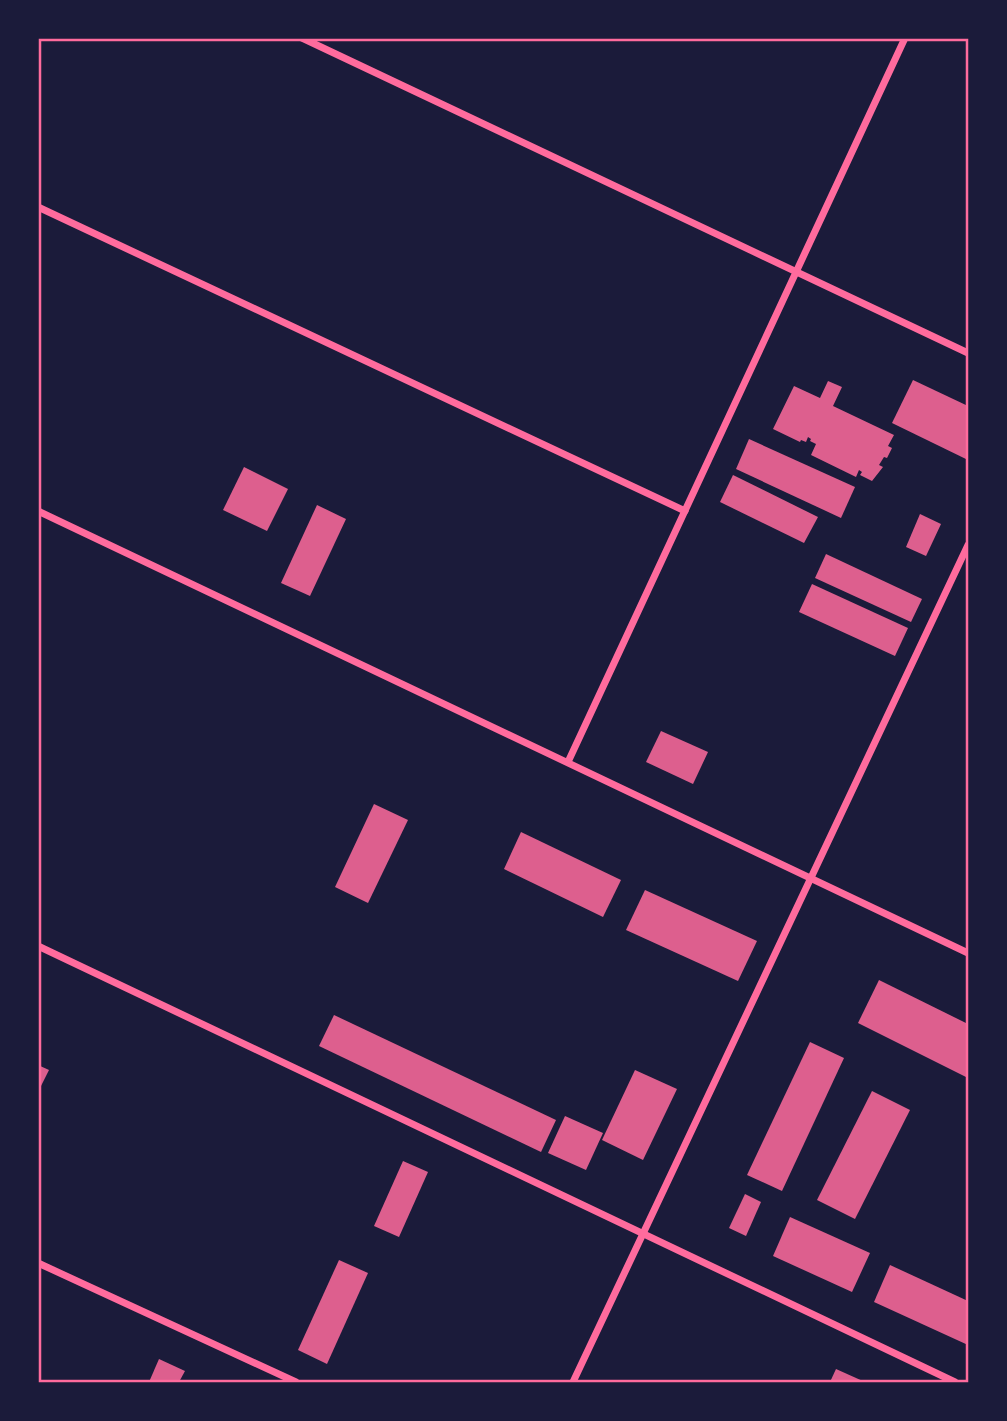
<svg xmlns="http://www.w3.org/2000/svg" width="1007" height="1421" viewBox="0 0 1007 1421" font-family="'PT Sans Narrow',sans-serif">
<rect width="100%" height="100%" fill="#1b1b3a"/>
<g fill="#dd5f8e">
<path d="M913,380L968,406V460L892,423Z"/>
<path d="M828,381L842,387L833,406L894,435L888,446L892,448L887,458L884,457L879,465L883,467L872,481L860,475L862,472L859,470L856,477L811,455L816,444L810,441L811,439L808,437L806,442L801,440L800,442L773,429L794,386L820,398Z"/>
<path d="M749,439L855,487L841,518L736,469Z"/>
<path d="M244,467L288,489L267,531L223,510Z"/>
<path d="M733,475L818,517L804,543L720,502Z"/>
<path d="M317,505L346,519L310,596L281,583Z"/>
<path d="M920,514L941,524L926,556L906,547Z"/>
<path d="M826,554L922,599L911,622L815,578Z"/>
<path d="M812,584L908,628L895,656L799,612Z"/>
<path d="M661,731L708,752L693,784L646,762Z"/>
<path d="M374,804L408,820L368,903L335,887Z"/>
<path d="M521,832L621,880L603,917L504,869Z"/>
<path d="M645,890L757,941L738,981L626,930Z"/>
<path d="M879,980L968,1024V1078L858,1023Z"/>
<path d="M334,1015L556,1120L541,1152L319,1046Z"/>
<path d="M810,1042L844,1058L782,1191L747,1175Z"/>
<path d="M38,1065L49,1070L38,1092Z"/>
<path d="M635,1070L677,1089L643,1160L602,1140Z"/>
<path d="M872,1091L910,1110L855,1219L817,1200Z"/>
<path d="M565,1116L603,1133L586,1170L548,1153Z"/>
<path d="M403,1161L428,1172L399,1237L374,1226Z"/>
<path d="M745,1194L761,1202L746,1236L729,1228Z"/>
<path d="M790,1217L870,1253L852,1292L773,1256Z"/>
<path d="M339,1260L368,1273L327,1364L298,1350Z"/>
<path d="M890,1265L968,1301V1345L874,1302Z"/>
<path d="M159,1359L185,1371L179,1382H149Z"/>
<path d="M836,1369L865,1382H830Z"/>
</g>
<g fill="none" stroke-linecap="round" stroke-linejoin="round">
<g stroke="#ff6b9d" stroke-width="7">
<path d="M302,38L968,353"/>
<path d="M38,207L685,511"/>
<path d="M38,511L968,953"/>
<path d="M568,762L905,38"/>
<path d="M38,946L955,1382"/>
<path d="M38,1263L296,1382"/>
<path d="M573,1382L968,545"/>
</g>
</g>
<rect width="1007" height="1421" fill="none" stroke="#1b1b3a" stroke-width="80"/>
<rect x="40" y="40" width="927" height="1341" fill="none" stroke="#ff6b9d" stroke-width="2.5"/>
</svg>
